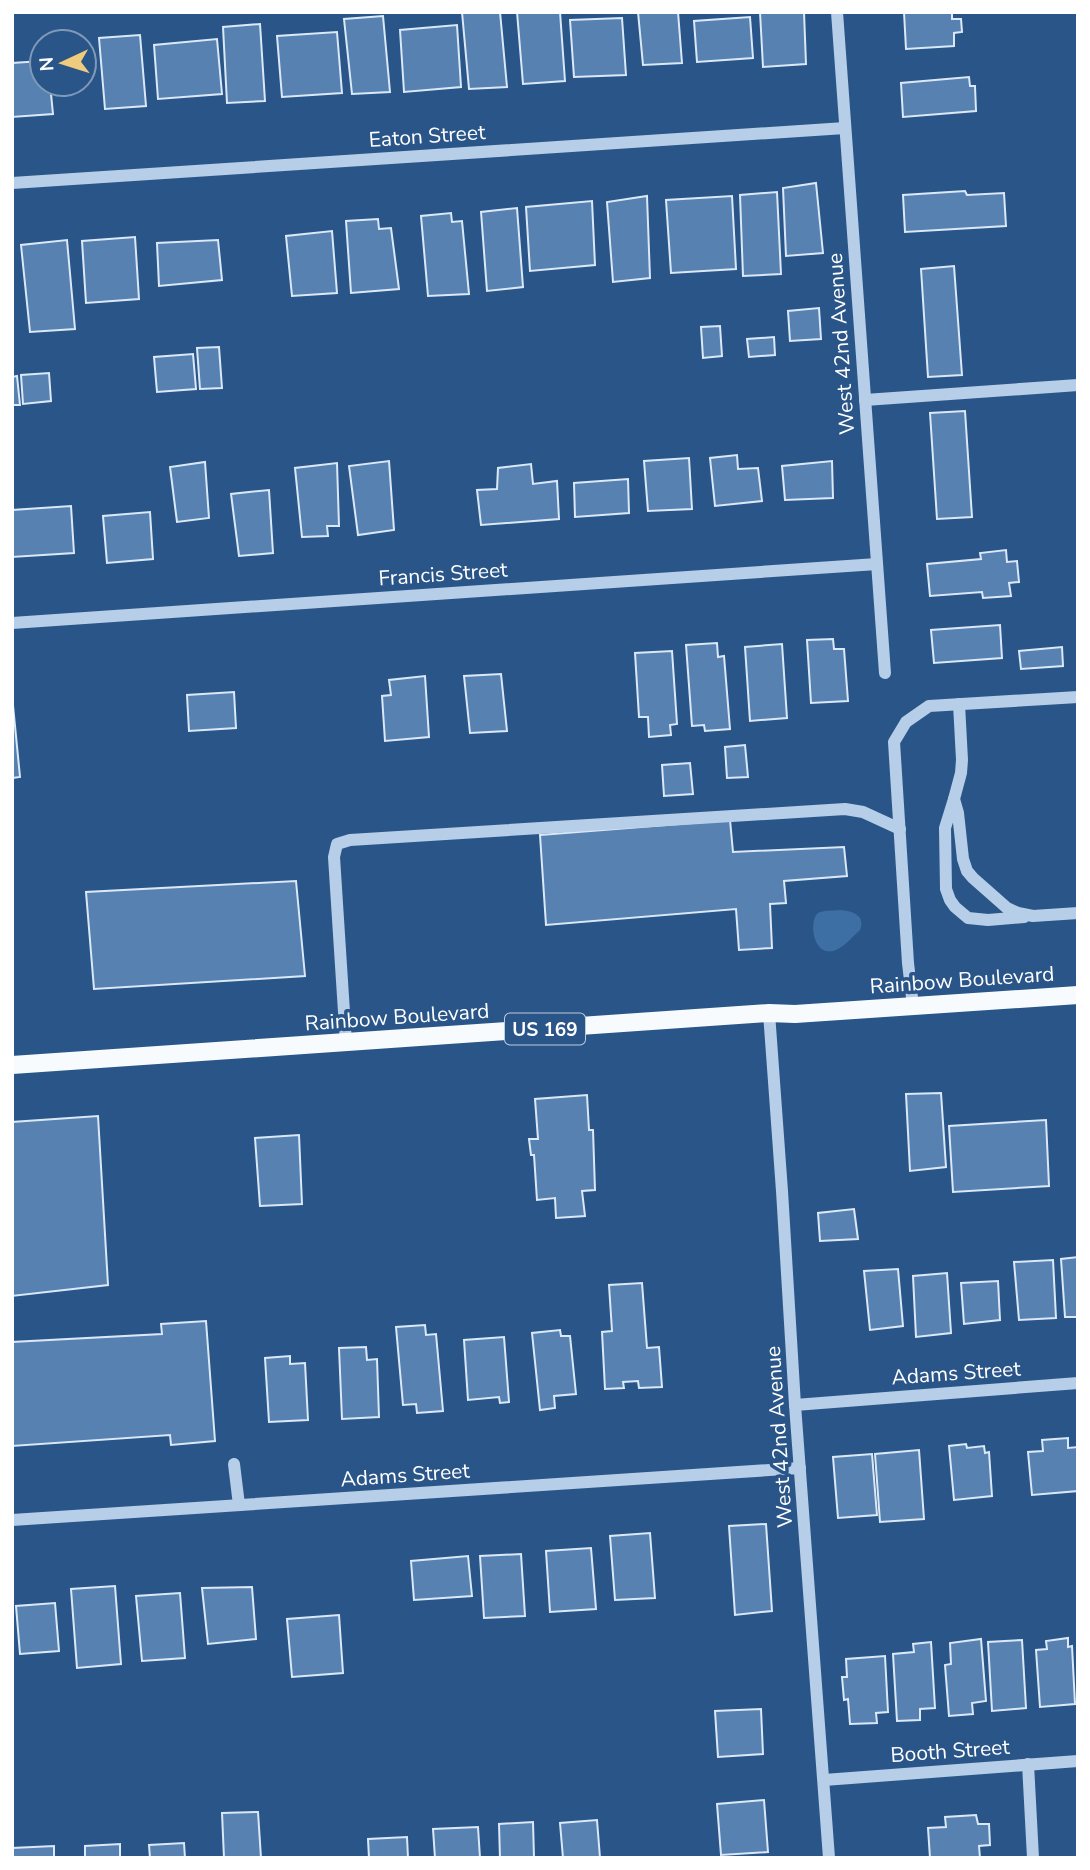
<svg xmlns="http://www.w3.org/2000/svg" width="1090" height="1870" viewBox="0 0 1090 1870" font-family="'Nunito Sans',sans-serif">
<rect width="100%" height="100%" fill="#2a5588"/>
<path fill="#3e6fa4" d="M840,910C853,911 866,916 860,930C853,936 846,945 838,949C813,962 808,920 818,913C823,910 834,911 840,910Z"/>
<g fill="#5681b1" stroke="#dae8f7" stroke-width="2">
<path d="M462,12H500L507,87L469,89Z"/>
<path d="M517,12H560L565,81L523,84Z"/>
<path d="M638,12H678L682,63L643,65Z"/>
<path d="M760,12H804L806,64L763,67Z"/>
<path d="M904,12H952V19H961L962,32L954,33V46L906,49Z"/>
<path d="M383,16L390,92L352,94L344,19Z"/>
<path d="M750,17L753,58L697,62L694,21Z"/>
<path d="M622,18L626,75L574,77L570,20Z"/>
<path d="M260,24L265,101L227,103L223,27Z"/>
<path d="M457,25L461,87L404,92L400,30Z"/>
<path d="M337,32L342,93L282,97L277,36Z"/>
<path d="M140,35L146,106L105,109L99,38Z"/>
<path d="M217,39L222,94L158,99L154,45Z"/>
<path d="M42,61V84H50L53,114L12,117V63Z"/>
<path d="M969,77L970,86H975L976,111L903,117L901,83Z"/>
<path d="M816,183L823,253L786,256L783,188Z"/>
<path d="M965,191L967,195L1004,193L1006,226L905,232L903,195Z"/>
<path d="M777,192L781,274L743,276L740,195Z"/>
<path d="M647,196L650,278L613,282L607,202Z"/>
<path d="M732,196L736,269L671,273L666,200Z"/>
<path d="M592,201L595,265L530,271L526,207Z"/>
<path d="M517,208L523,287L487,291L481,212Z"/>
<path d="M451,213L452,222L462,221L469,294L428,296L421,216Z"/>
<path d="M378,219L379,229L391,228L399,289L351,293L346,221Z"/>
<path d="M332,231L337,293L292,296L286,236Z"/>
<path d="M135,237L139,299L86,303L82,241Z"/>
<path d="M67,240L75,329L30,332L21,245Z"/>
<path d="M218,240L222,280L159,286L157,243Z"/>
<path d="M954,266L962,375L928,377L921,269Z"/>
<path d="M819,308L821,339L790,341L788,311Z"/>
<path d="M720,326L722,356L703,358L701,327Z"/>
<path d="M774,337L775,355L749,357L747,339Z"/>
<path d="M219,347L222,388L200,389L197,348Z"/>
<path d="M193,354L196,389L157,392L154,357Z"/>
<path d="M49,373L51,401L23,404L21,375Z"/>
<path d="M17,376L20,405H12V377Z"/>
<path d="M965,411L972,517L937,519L930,413Z"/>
<path d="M737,455L738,469L758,468L762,501L715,506L710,458Z"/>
<path d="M689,458L692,509L648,511L644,461Z"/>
<path d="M389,461L394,530L358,535L349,466Z"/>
<path d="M832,461L833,498L785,500L782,466Z"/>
<path d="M205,462L209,518L177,522L170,467Z"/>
<path d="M337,463L339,526H327L328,536L302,537L295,468Z"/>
<path d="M531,464L533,484L557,481L559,519L481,525L477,490L497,489L498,468Z"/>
<path d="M628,479L629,513L575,517L574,483Z"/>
<path d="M269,490L273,553L239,556L231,494Z"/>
<path d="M71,506L74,553L12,557V510Z"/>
<path d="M150,512L153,559L107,563L103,516Z"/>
<path d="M1006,550L1007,562L1017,561L1019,582L1009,583L1011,596L983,598L982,592L930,596L927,564L981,559L980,553Z"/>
<path d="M1000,625L1002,658L934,663L931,630Z"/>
<path d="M833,639L834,649H844L848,701L811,703L807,640Z"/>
<path d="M717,643L718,657L724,656L730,729L705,731L704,725L692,726L686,645Z"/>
<path d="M782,644L787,718L750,721L745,647Z"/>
<path d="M1062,647L1063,666L1021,669L1019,651Z"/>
<path d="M672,651L677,724L670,725L671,735L649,737L648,717H639L635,653Z"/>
<path d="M501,674L507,731L470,733L464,676Z"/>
<path d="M425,676L429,737L385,741L382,696L391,695L389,680Z"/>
<path d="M234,692L236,728L189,731L187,695Z"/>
<path d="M12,695L20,777L12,778Z"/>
<path d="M745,745L748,777L727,778L725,747Z"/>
<path d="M690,763L693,794L664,796L662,765Z"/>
<path d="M730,820L733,852L844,847L847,876L784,881L786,903L770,904L772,948L739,950L736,909L546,925L540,835Z"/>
<path d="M296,881L305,976L94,989L86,892Z"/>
<path d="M941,1093L946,1167L910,1171L906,1094Z"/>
<path d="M587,1095L589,1130H593L595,1190L582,1191L585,1216L556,1218L555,1198L537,1200L534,1155H531L529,1139H538L535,1099Z"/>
<path d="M98,1116L108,1285L12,1296V1122Z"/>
<path d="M1046,1120L1049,1186L953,1192L949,1126Z"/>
<path d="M299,1135L302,1204L260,1206L255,1138Z"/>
<path d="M854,1209L858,1239L820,1241L818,1213Z"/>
<path d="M1078,1257V1317H1065L1061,1259Z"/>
<path d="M1053,1260L1056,1318L1019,1320L1014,1262Z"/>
<path d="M898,1269L903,1326L870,1330L864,1271Z"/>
<path d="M947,1273L951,1333L916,1337L913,1276Z"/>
<path d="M998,1281L1000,1320L964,1324L961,1283Z"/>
<path d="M642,1283L647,1348L659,1347L662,1387L639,1388L638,1381L623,1382L624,1388L605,1389L602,1332L612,1331L609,1285Z"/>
<path d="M206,1321L215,1441L171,1445L170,1435L12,1446V1342L162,1334L161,1324Z"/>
<path d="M425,1325L426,1335L436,1334L443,1411L417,1413L416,1404L403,1405L396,1327Z"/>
<path d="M560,1330L561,1336H570L576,1394L554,1396L555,1408L540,1410L532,1333Z"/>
<path d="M504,1337L509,1402L500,1403L499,1397L468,1400L464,1340Z"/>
<path d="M366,1347L367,1360L377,1359L379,1417L342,1419L339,1348Z"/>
<path d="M290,1356V1364L305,1363L308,1420L269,1422L265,1358Z"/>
<path d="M1068,1438V1448L1078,1447V1491L1032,1495L1028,1452L1043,1451L1042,1440Z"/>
<path d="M966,1444L967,1448L984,1446L985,1453L989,1452L992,1496L954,1500L949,1446Z"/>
<path d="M919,1450L924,1519L880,1522L875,1454Z"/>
<path d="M872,1454L877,1515L838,1518L833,1457Z"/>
<path d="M766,1524L772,1611L735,1615L729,1526Z"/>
<path d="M650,1533L655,1598L615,1600L610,1536Z"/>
<path d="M591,1548L596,1609L550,1612L546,1551Z"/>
<path d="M521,1554L525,1616L484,1618L480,1556Z"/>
<path d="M468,1556L472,1596L414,1600L411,1561Z"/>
<path d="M115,1586L121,1664L77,1668L71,1589Z"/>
<path d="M252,1587L256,1639L208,1644L202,1588Z"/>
<path d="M180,1593L185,1658L142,1661L136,1596Z"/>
<path d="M55,1603L59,1651L20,1654L16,1606Z"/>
<path d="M339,1615L343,1673L292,1677L287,1619Z"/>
<path d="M1068,1638V1647L1072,1646L1075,1704L1040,1707L1036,1650L1047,1649L1046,1641Z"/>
<path d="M981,1639L986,1701L972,1703L973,1714L949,1716L945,1665L951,1664L950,1643Z"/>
<path d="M1022,1640L1026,1708L992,1711L988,1642Z"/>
<path d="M931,1642L935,1708L920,1709V1720L897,1721L893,1654L914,1652L913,1644Z"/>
<path d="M885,1656L888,1712L876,1713L877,1723L850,1724L848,1699L844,1700L842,1677H847L846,1659Z"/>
<path d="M761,1709L763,1754L718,1757L715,1711Z"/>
<path d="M764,1800L768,1852L721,1855L717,1804Z"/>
<path d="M258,1812L261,1858H224L222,1813Z"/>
<path d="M976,1815L978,1824H989L990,1845L979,1846L980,1858H930L928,1828L946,1827L945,1817Z"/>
<path d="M597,1820L600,1858H563L560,1823Z"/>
<path d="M533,1822L534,1858H500L499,1824Z"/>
<path d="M478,1827L480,1858H435L433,1829Z"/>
<path d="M407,1837L408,1858H369L368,1839Z"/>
<path d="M184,1843L185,1858H150L149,1845Z"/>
<path d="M120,1844V1858H85V1846Z"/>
<path d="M54,1846V1858H12V1848Z"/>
</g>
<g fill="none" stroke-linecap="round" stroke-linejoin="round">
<g stroke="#b6cee8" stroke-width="12">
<path d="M837,12L885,673"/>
<path d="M12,183L845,128"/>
<path d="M865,400L1078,385"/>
<path d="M12,623L877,564"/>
<path d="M959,704L962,760L961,773L954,799L958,813L963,859L967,871L973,878L1007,908L1018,913L1033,916L1078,913"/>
<path d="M954,799L945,828L946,889L950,900L955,907L968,918L988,920L1024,917"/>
<path d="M913,1006L908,963L894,742L906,722L929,706L1078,697"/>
<path d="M769,1013L782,1191L795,1405L829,1858"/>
<path d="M346,1043L334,857L337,844L350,840L845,809L863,812L900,829"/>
<path d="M795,1405L1078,1383"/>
<path d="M234,1464L239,1505"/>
<path d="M12,1520L800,1468"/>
<path d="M1028,1764L1033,1858"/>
<path d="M824,1780L1078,1761"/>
</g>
<path stroke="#f8fbfe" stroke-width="18" d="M12,1065L769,1013L795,1014L1078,995"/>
</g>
<g text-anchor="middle" stroke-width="7" stroke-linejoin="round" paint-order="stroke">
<rect fill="#2a5588" stroke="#bfccdb" stroke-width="2" x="505" y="1013.5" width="80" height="31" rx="5"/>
<g font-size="19" font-weight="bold" fill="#fff">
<text x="545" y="1036">US 169</text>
</g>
<g font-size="21" fill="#fff" stroke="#2a5588">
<text transform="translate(427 136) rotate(-4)" y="7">Eaton Street</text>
<text transform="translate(841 344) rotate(-94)" y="7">West 42nd Avenue</text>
<text transform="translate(443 574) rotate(-4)" y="7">Francis Street</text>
<text transform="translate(962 980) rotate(-4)" y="7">Rainbow Boulevard</text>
<text transform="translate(397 1017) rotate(-4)" y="7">Rainbow Boulevard</text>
<text transform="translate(956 1373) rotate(-4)" y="7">Adams Street</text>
<text transform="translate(779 1437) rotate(-94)" y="7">West 42nd Avenue</text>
<text transform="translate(405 1475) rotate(-4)" y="7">Adams Street</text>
<text transform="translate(950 1751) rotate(-4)" y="7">Booth Street</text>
</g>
</g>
<rect width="1090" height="1870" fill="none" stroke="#ffffff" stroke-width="28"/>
<g transform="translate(63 63) rotate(266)"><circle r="33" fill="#2a5588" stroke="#7f99b8" stroke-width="2"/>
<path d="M0-5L12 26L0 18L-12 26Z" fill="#efcb7d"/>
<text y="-10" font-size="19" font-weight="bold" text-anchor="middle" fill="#ffffff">N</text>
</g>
</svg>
